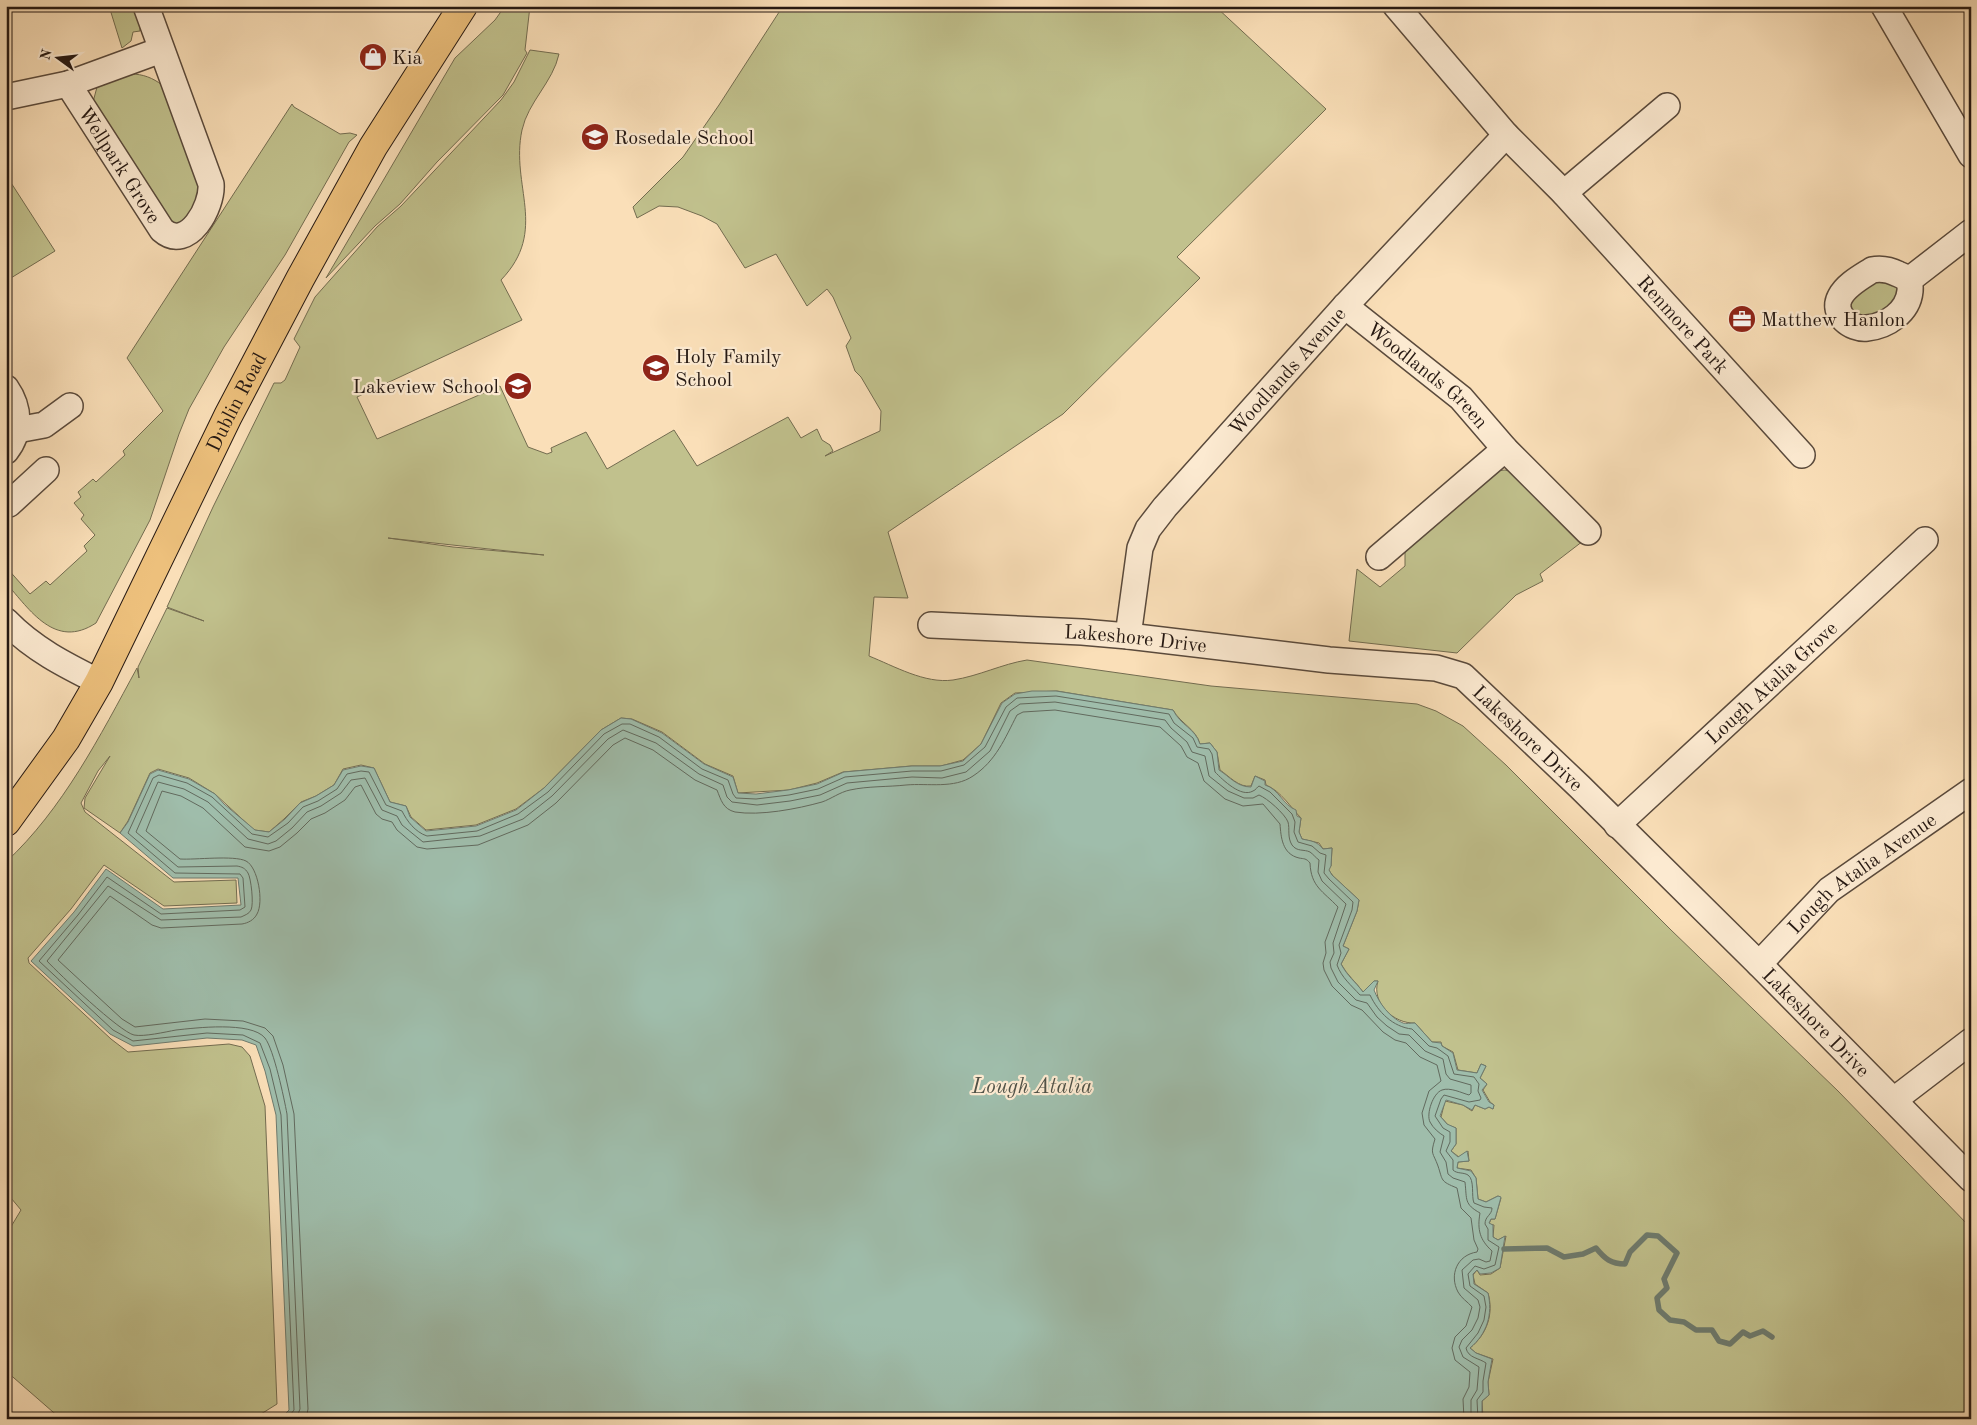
<svg xmlns="http://www.w3.org/2000/svg" width="1977" height="1425" viewBox="0 0 1977 1425" font-family="'Old Standard TT',serif">
<rect width="100%" height="100%" fill="#fadfb8"/>
<filter id="stains"><feTurbulence type="fractalNoise" baseFrequency=".004" numOctaves="4"/><feColorMatrix values="0 0 0 0 .2 0 0 0 0 .09 0 0 0 0 .02 0 0 0 .5 -.17"/></filter>
<radialGradient id="worn" r=".72"><stop offset=".6" stop-color="#630" stop-opacity="0"/><stop offset="1" stop-color="#630" stop-opacity=".3"/></radialGradient>
<g fill="#c1c18d" stroke="#736c50" fill-rule="evenodd">
<path d="M109,6H134L140,26V31L133,32L131,41L122,48Z"/>
<path d="M505,6H530L525,50L527,53L503,95L437,162L400,204L375,226L326,278L455,58L495,20Z"/>
<path d="M783,6H1215L1326,109L1177,257L1200,278L1063,414L888,532L908,598L874,597L869,656C894,666 925,684 953,680C979,676 1002,664 1027,660L1211,686L1417,704L1436,711L1463,726L1506,765L1671,930L1838,1091L1971,1228V1419H1483L1482,1401L1489,1395L1488,1382L1493,1359L1476,1353L1470,1348C1487,1334 1494,1314 1488,1293L1475,1284L1473,1275L1477,1270L1480,1275L1491,1274L1500,1268L1506,1236L1498,1240L1493,1237L1494,1225L1489,1224L1491,1219H1495L1501,1198L1498,1196L1486,1202L1478,1199L1476,1178L1471,1170L1457,1168L1458,1162L1469,1161L1468,1151L1459,1157L1451,1151L1456,1144V1128L1448,1125L1441,1117L1445,1101L1463,1105L1472,1111L1475,1105L1485,1109L1489,1107L1493,1109L1494,1105L1490,1102L1483,1090L1487,1084L1480,1078L1486,1066L1481,1064L1477,1073L1458,1070L1453,1052L1442,1046L1441,1042H1432L1415,1023C1394,1024 1371,1003 1378,981H1374L1363,992C1356,982 1347,975 1341,964L1349,949L1343,946L1357,911L1359,900L1333,876L1328,869L1331,866L1332,848L1323,849L1319,843L1302,839L1299,832L1301,818C1291,808 1281,791 1266,785L1265,780L1255,776L1251,786C1239,788 1229,776 1220,770L1217,752L1210,743L1200,744C1196,729 1181,724 1173,710L1057,691L1015,693L1001,703L981,744L963,760L941,766H911L843,772L817,783L789,790L738,793L733,776L705,764L662,732L632,719L621,718L601,730L544,788L516,809L476,825L426,830L411,817L406,806L390,802L374,768L361,765L343,769L334,785L316,796L301,802L284,819L269,832L254,830L215,794L189,778L158,769L150,773L128,821L120,833L84,808L85,798L110,756L98,771L81,803L85,812L174,882L236,880L237,903L164,906L104,865L71,909L28,958L29,963L111,1039L128,1052L229,1044L242,1047L250,1056L265,1106L277,1404L253,1419H61L6,1371V1235L21,1210L6,1192V862C63,809 100,736 137,668L139,678L138,667L167,608L204,621L167,607L213,507L274,383H281L285,380L300,347L294,339L315,297L377,227L401,206L501,100L514,82L530,50L559,54C553,82 528,102 522,130C510,186 549,230 501,280L522,320L357,397L377,439L500,386L528,447L547,454L552,452L551,448L586,432L607,469L674,430L697,466L788,417L801,438L817,429L822,440L830,445L833,451L825,456L880,431L881,411L861,377L855,371L846,346L851,338L833,297L827,289L807,306L776,254L745,268L717,224L702,216L678,207L659,206L637,218L633,207L683,157L719,105ZM388,538L544,555L453,547Z"/>
<path d="M131,74C143,74 153,78 162,85L202,182V198L183,224H170L93,102L97,87Z"/>
<path d="M292,104L294,107L340,134L350,133L357,135L349,142L285,255L224,347L189,409L179,434L150,520L96,623C55,650 30,610 6,583V567L30,594L46,581L50,585L87,551L84,546L95,535L81,519L84,515L74,503L81,497L78,492L93,479L96,482L125,455L123,451L163,411L127,358Z"/>
<path d="M6,175L55,251L6,281Z"/>
<path d="M1871,279H1896L1900,301L1863,323L1847,305Z"/>
<path d="M1505,470L1514,472L1583,541L1540,574L1543,581L1516,595L1457,653L1349,641L1357,569L1380,587L1405,566V547L1495,471Z"/>
</g>
<path fill="#9fbdab" stroke="#6e7b6e" d="M1032,691H1056L1173,710C1181,726 1195,728 1200,744L1210,743L1217,752L1219,770C1230,777 1237,787 1251,787L1255,776L1265,781V785C1279,789 1283,805 1296,810L1297,816L1301,818L1299,832L1302,839C1311,841 1317,841 1323,849L1332,848L1331,866L1329,870L1332,875L1359,900L1357,911L1343,946L1349,949L1341,964C1348,977 1355,981 1363,992L1374,981H1378L1374,990C1379,1003 1390,1018 1403,1023C1406,1024 1411,1023 1415,1023L1432,1042L1441,1043L1442,1046L1453,1053L1457,1070L1477,1073L1481,1064L1486,1066L1480,1078L1487,1084L1482,1090L1489,1102L1494,1105L1493,1109L1489,1107L1485,1109L1475,1105L1472,1110L1463,1105L1446,1100L1440,1116L1447,1124L1456,1128V1144L1451,1151L1458,1157L1467,1151L1469,1161L1458,1162L1457,1168L1471,1171L1476,1178L1478,1199L1486,1202L1498,1196L1501,1197L1495,1219H1491L1489,1223L1493,1225V1237L1498,1240L1505,1236L1500,1268L1491,1273L1480,1274L1477,1270L1473,1274L1474,1284L1488,1293C1493,1314 1487,1334 1470,1348L1476,1353L1492,1359L1488,1382L1489,1395L1482,1401V1419H280L289,1410L276,1115L265,1071L256,1045L242,1040L207,1038L133,1046L110,1034L31,961L74,912L106,869L163,909L241,905L238,878H173L120,833L128,822L150,774L158,770L189,779L215,794L224,804L255,830L269,832L285,819L300,803L316,796L334,785L343,770L361,766L374,768L390,802L406,806L410,817L426,831L476,826L516,810L544,788L601,730L621,718L631,719L662,733L704,764L733,777L738,793L756,794L788,790L817,784L844,772L912,766H940L963,761L981,744L1002,703L1015,694Z"/>
<g fill="none" stroke-linecap="round" stroke-linejoin="round">
<g stroke="#626a5e" stroke-width="1">
<path d="M287,1419L294,1410L281,1115L270,1069L260,1043L243,1035L207,1033L133,1041L113,1030L39,961L78,915L107,877L161,914L240,910L245,907L243,878L240,874L175,873L128,833L153,778L159,775L187,783L212,797L252,834L268,837L288,823L303,807L318,801L337,789L347,774L361,771L369,772L386,805L402,811C407,821 415,832 427,836L477,831L518,814L548,792L604,734L622,724H630L659,737L702,769L728,780L733,794L736,798L756,799L789,795L818,789L845,777L912,771H941L964,765L985,747L1006,707L1017,698L1056,696L1169,714L1174,723L1193,738L1197,747L1209,749L1212,754L1215,772C1223,780 1241,798 1253,791C1256,790 1257,787 1259,786L1270,792L1292,814L1295,822L1294,832L1298,842L1312,846L1320,853L1326,855L1324,873L1329,879L1353,902L1352,910L1339,945L1341,953L1337,965C1342,978 1351,985 1360,995H1370C1378,1012 1393,1027 1412,1029L1429,1046L1437,1048L1448,1056L1454,1074L1474,1077L1479,1084L1478,1091L1481,1098L1480,1100L1469,1102L1444,1095L1441,1099L1435,1116L1443,1128L1450,1132V1142L1446,1151L1453,1160V1170C1457,1174 1463,1172 1468,1175C1475,1180 1471,1196 1474,1203L1484,1207L1492,1208C1492,1215 1485,1216 1485,1224L1488,1229V1240L1499,1247L1495,1265L1484,1269L1475,1266L1468,1274L1470,1286L1484,1296L1486,1307L1484,1320L1478,1333L1466,1348C1468,1358 1479,1358 1486,1363L1483,1381V1392L1477,1400L1478,1419"/>
<path d="M296,1419L300,1409L287,1114C284,1098 274,1050 265,1038C251,1021 195,1028 176,1030C165,1032 144,1037 134,1035C120,1032 59,974 47,961L108,886L161,920L241,917C245,915 249,914 251,910C254,904 251,878 248,873C245,868 242,867 237,866L178,867L136,832L158,782L184,789L208,802L248,839L268,844L276,841L292,828L307,812L321,806L341,793L351,780L365,778L382,810L397,816L402,825L423,842L480,836L523,819L552,796L608,739L623,730L656,743L699,774L723,785L727,797L732,802L757,805L790,801L820,795L847,783L912,777L942,778L966,772L990,751L1010,711L1020,704L1055,702L1165,720L1171,728L1187,742L1192,752L1205,756L1209,776L1228,791L1244,798H1253L1259,795C1267,798 1285,814 1288,822C1290,829 1287,837 1292,845C1297,852 1304,849 1310,852C1313,854 1316,858 1319,860L1318,872L1322,881L1346,904L1333,943L1334,953L1330,962L1331,968L1338,982L1356,1000L1367,1003L1377,1017L1387,1026L1399,1034L1409,1035L1425,1051L1443,1059L1446,1074L1450,1079L1471,1085V1093L1469,1095C1462,1093 1450,1087 1442,1090C1433,1093 1426,1114 1430,1122C1433,1128 1439,1133 1444,1136L1440,1152L1446,1162L1448,1174L1453,1178L1465,1182C1467,1200 1464,1204 1480,1213C1477,1230 1480,1240 1492,1251L1490,1261L1486,1262L1479,1259L1473,1260L1462,1270L1464,1288L1478,1300L1480,1307L1478,1318L1472,1330L1462,1340L1459,1347L1463,1357L1479,1367L1477,1390L1471,1400V1419"/>
<path d="M306,1419L308,1409L294,1114L283,1065L273,1036L265,1028L243,1021L205,1019L135,1027L122,1019L58,960L110,896L152,925L161,928L242,924C248,923 254,920 257,914C264,902 258,867 246,861C234,855 195,860 180,859L146,831L162,791L181,796L203,808L245,847L269,851L280,847L297,833L311,819L325,813L345,800L355,787L361,785L376,814L382,819L392,822L397,830L417,847L427,849L478,845L528,825L556,803L613,745L625,738L653,750L695,780L717,790C721,800 723,809 735,812C760,816 797,809 822,802C831,799 840,792 850,790C868,786 888,787 906,785C928,783 954,789 973,776C996,761 1005,738 1017,715L1023,712L1055,710L1160,727L1181,746L1187,757L1198,763L1204,781L1225,799L1243,806L1263,804L1280,824C1281,837 1282,854 1299,858C1304,859 1306,858 1310,863C1311,887 1323,891 1338,907L1325,942L1326,953L1323,963L1324,970L1332,986L1351,1005L1362,1010L1383,1032L1395,1040L1406,1043L1420,1057L1437,1065L1441,1081L1429,1091L1422,1113L1424,1125L1435,1139C1430,1155 1433,1152 1438,1166C1443,1181 1440,1181 1457,1188L1461,1208L1471,1218L1474,1240L1478,1249L1477,1252C1457,1255 1449,1275 1458,1292C1461,1298 1468,1302 1472,1307L1466,1326L1455,1337L1452,1348L1455,1360L1470,1372L1469,1387L1463,1399L1464,1419"/>
</g>
<path stroke="#6e7b6e" stroke-width="5.5" d="M1504,1249L1547,1248L1564,1257L1583,1254L1596,1248C1605,1259 1611,1264 1625,1264L1630,1252L1647,1235L1658,1236L1677,1253L1664,1279L1667,1288L1657,1298L1659,1310L1670,1320L1684,1322L1696,1330H1712L1719,1341L1730,1344L1743,1332L1750,1336L1763,1331L1772,1337"/>
<defs>
<g id="minor">
<path id="s1" d="M1396,6L1506,135L1564,193L1802,455"/>
<path d="M1884,6L1971,155"/>
<path id="s2" d="M68,84L162,230C188,253 213,206 211,184L146,6"/>
<path d="M6,97L68,84L161,50"/>
<path d="M1564,193L1667,106"/>
<path d="M1872,270C1881,268 1890,270 1898,274C1906,277 1911,281 1910,291C1908,312 1887,326 1867,328C1851,330 1831,314 1840,297C1846,285 1861,277 1872,270Z"/>
<path d="M1909,280L1971,232"/>
<path id="s3" d="M1345,306L1461,398L1505,449L1588,532"/>
<path d="M6,388C20,408 21,432 6,451"/>
<path d="M17,430L44,425L70,406"/>
<path d="M9,504L46,470"/>
<path d="M1379,557L1505,449"/>
<path d="M6,621C33,649 65,665 99,682"/>
<path id="s4" d="M931,625L1082,632L1128,636L1329,660L1436,668L1463,676L1580,787L1759,964L1971,1179"/>
<path id="s5" d="M1128,636L1140,548L1148,529L1165,507L1345,306L1506,135"/>
<path id="s6" d="M1617,825L1925,540"/>
<path id="s7" d="M1759,964L1829,890L1971,791"/>
<path d="M1894,1100L1971,1041"/>
</g>
<g id="major">
<path id="s8" d="M6,822L66,739L99,682L228,416L300,279L373,147L463,6"/>
</g>
</defs>
<use href="#minor" stroke="#5a4a3c" stroke-width="28"/>
<use href="#major" stroke="#251812" stroke-width="30"/>
<use href="#minor" stroke="#fcead1" stroke-width="25"/>
<use href="#major" stroke="#edc07c" stroke-width="28"/>
</g>
<defs>
<symbol id="shop-disc" viewBox="-11 -11 22 22"><circle r="9.5" fill="#8f2418" stroke="#fcead1"/><path d="M-5-2.5h2.3a2.7 3.5 0 0 1 5.4 0H5L5.5 6h-11ZM-1.5-2.5h3a1.5 2.3 0 0 0-3 0Z" fill="#fff"/></symbol>
<symbol id="school-disc" viewBox="-11 -11 22 22"><circle r="9.5" fill="#8f2418" stroke="#fcead1"/><path d="M0-5L7-2L0 1L-7-2ZM-4 1L0 2.5L4 1V4Q0 6-4 4Z" fill="#fff"/></symbol>
<symbol id="office-disc" viewBox="-11 -11 22 22"><circle r="9.5" fill="#8f2418" stroke="#fcead1"/><path d="M-6-3h4V-5.5h4V-3h4V5H-6ZM-1-4.5V-3h2v-1.5ZM-6 0V1H6V0Z" fill="#fff"/></symbol>
</defs>
<g fill-rule="evenodd">
<use href="#shop-disc" x="357" y="41" width="32" height="32"/>
<use href="#school-disc" x="579" y="121" width="32" height="32"/>
<use href="#office-disc" x="1726" y="303" width="32" height="32"/>
<use href="#school-disc" x="640" y="352" width="32" height="32"/>
<use href="#school-disc" x="502" y="370" width="32" height="32"/>
</g>
<g text-anchor="middle" stroke-width="4.5" stroke-linejoin="round" paint-order="stroke">
<g font-size="20" fill="#251812" stroke="#fcead1" text-anchor="start">
<text x="392" y="64">Kia</text>
<text x="614" y="144">Rosedale School</text>
<text x="1761" y="326">Matthew Hanlon</text>
<text x="675" y="363">Holy Family<tspan x="675" dy="23">School</tspan></text>
<text x="499" y="393" text-anchor="end">Lakeview School</text>
</g>
<g font-size="20" fill="#251812" stroke="#fcead1">
<text dy="7" stroke="none"><textPath href="#s2" startOffset="96">Wellpark Grove</textPath></text>
<text dy="7" stroke="none"><textPath href="#s1" startOffset="429">Renmore Park</textPath></text>
<text dy="7" stroke="none"><textPath href="#s5" startOffset="320">Woodlands Avenue</textPath></text>
<text dy="7" stroke="none"><textPath href="#s3" startOffset="108">Woodlands Green</textPath></text>
<text dy="7" stroke="none"><textPath href="#s8" startOffset="480">Dublin Road</textPath></text>
<text dy="7" stroke="none"><textPath href="#s4" startOffset="205">Lakeshore Drive</textPath></text>
<text dy="7" stroke="none"><textPath href="#s6" startOffset="210">Lough Atalia Grove</textPath></text>
<text dy="7" stroke="none"><textPath href="#s4" startOffset="625">Lakeshore Drive</textPath></text>
<text dy="7" stroke="none"><textPath href="#s7" startOffset="138">Lough Atalia Avenue</textPath></text>
<text dy="7" stroke="none"><textPath href="#s4" startOffset="1030">Lakeshore Drive</textPath></text>
</g>
<g font-size="21" font-style="italic" fill="#505248" stroke="#fcead1">
<text x="1032" y="1093">Lough Atalia</text>
</g>
</g>
<rect width="1977" height="1425" fill="none" stroke="#fadfb8" stroke-width="25"/>
<rect x="8" y="8" width="1962" height="1410" fill="none" stroke="#251812" stroke-width="2.5"/>
<rect x="12" y="12" width="1952" height="1400" fill="none" stroke="#251812"/>
<g transform="translate(58 58) rotate(285)" stroke="#fcead1" stroke-width="4" paint-order="stroke">
<path d="M0-4L9 19L0 12L-9 19Z" fill="#251812"/>
<text y="-8" font-size="14" font-weight="bold" text-anchor="middle" fill="#251812">N</text>
</g>
<rect width="100%" height="100%" filter="url(#stains)"/>
<rect width="100%" height="100%" fill="url(#worn)"/>
</svg>
